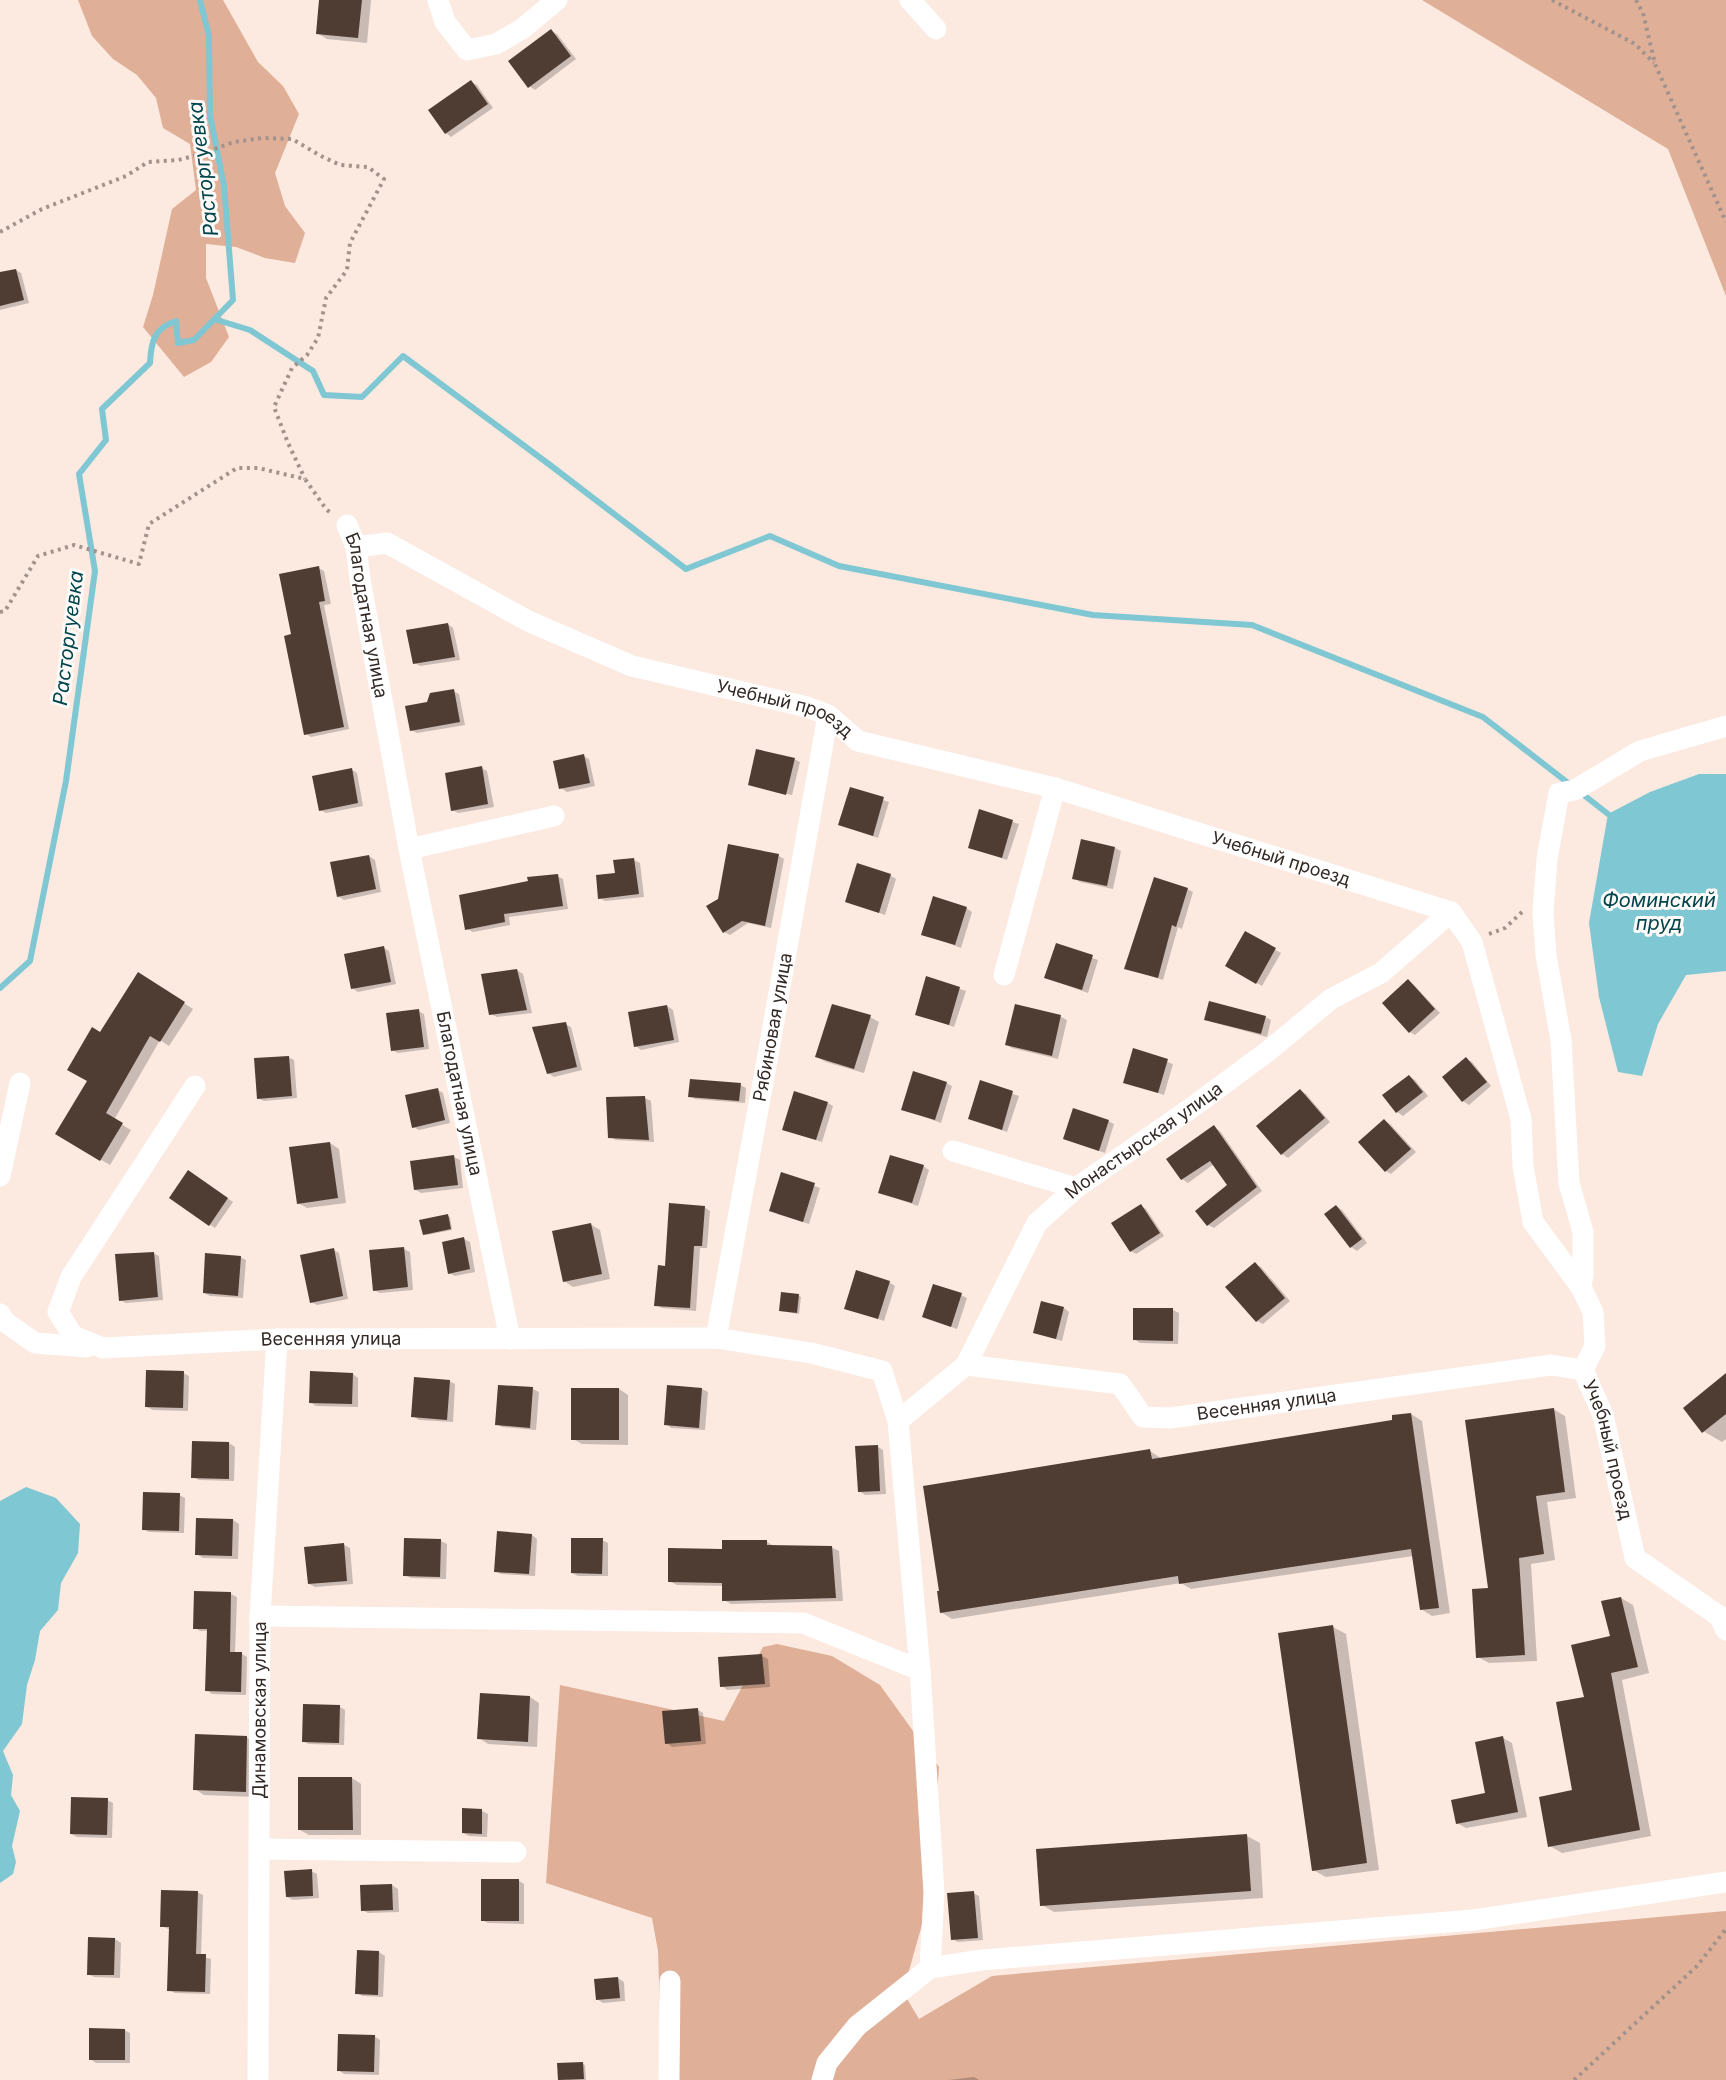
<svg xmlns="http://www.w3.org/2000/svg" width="1726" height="2080" viewBox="0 0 1726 2080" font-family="Inter,sans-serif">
<rect width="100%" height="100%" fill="#fce9e0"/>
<g fill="#dfaf97">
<path d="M78,0H223L258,62L283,86L299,114L275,173L285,206L305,233L295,263L265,258L236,247L206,244V278L229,337L211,362L184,377L143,327L153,295L172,209L196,190L190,144L163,128L156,98L137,75L113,59L92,36Z"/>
<path d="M1422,0H1726V296L1668,149Z"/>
<path d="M777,1644L832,1656L880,1685L939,1767L930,1896L903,1992L919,2019L992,1976L1726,1911V2080H662L658,1951L652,1918L546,1883L560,1685L724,1721L763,1647Z"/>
</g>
<g fill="#7fc7d2">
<path d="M1699,774H1726V971L1686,975L1658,1024L1642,1076L1618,1072L1599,997L1589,923L1608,814L1650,792Z"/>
<path d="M26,1487L56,1498L80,1524L78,1553L61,1583L58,1610L40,1631L35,1660L27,1685L22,1724L3,1751L13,1775L11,1795L20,1811L12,1846L16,1862L13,1874L0,1883V1501Z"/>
</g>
<g fill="#0003">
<path d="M321,0H371L367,43L327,39L317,33Z"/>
<path d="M551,31L557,34L576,59L535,90L529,86Z"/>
<path d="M471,82L477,85L493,108L451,137L446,133Z"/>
<path d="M16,270L21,273L29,303L0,310V274Z"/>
<path d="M318,568L324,571L331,604L324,605L349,729L311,737L306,734L293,636Z"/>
<path d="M448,624L453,628L460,660L420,666L415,663Z"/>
<path d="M453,691L459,694L465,725L417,733L411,730L428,703Z"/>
<path d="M583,756L589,759L595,786L567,792L561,788Z"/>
<path d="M794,759L800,762L792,795L749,785Z"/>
<path d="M481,768L487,771L494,807L458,813L452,810Z"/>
<path d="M351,769L357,773L363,806L326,813L320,810Z"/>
<path d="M851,789L889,802L878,838L840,825Z"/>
<path d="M980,811L1019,824L1007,860L969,847Z"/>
<path d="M1082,841L1115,848L1121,851L1113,889L1080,882L1074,878Z"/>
<path d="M369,856L375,860L381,892L344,900L338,896Z"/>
<path d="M779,856L784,859L771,928L748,923L730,935L724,932Z"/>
<path d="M634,860L640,863L644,897L605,901L600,898L616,875Z"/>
<path d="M890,875L896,879L885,915L847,901Z"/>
<path d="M557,876L563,879L568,909L509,917L510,925L473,932L467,929Z"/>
<path d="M1187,889L1193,892L1182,929L1178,927L1163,980L1126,968Z"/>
<path d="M966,908L972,912L961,948L923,934Z"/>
<path d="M1245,933L1281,953L1262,986L1227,966Z"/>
<path d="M1056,945L1098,960L1088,993L1046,978Z"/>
<path d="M384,948L389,951L396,984L358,992L352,988Z"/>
<path d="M517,970L523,974L532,1013L497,1017L491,1014Z"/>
<path d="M927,978L966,991L954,1027L916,1014Z"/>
<path d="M148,980L193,1009L169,1046L160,1040L114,1120L131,1130L110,1165L57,1134L89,1080L101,1034Z"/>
<path d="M1408,981L1414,985L1440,1013L1415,1035L1410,1032Z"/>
<path d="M667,1006L673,1010L679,1042L641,1050L636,1046Z"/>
<path d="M1016,1006L1061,1017L1067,1020L1058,1059L1012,1048L1007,1045Z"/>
<path d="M418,1011L424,1014L429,1049L398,1053L392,1050Z"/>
<path d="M870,1017L879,1022L864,1073L826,1062L817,1057Z"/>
<path d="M1265,1017L1271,1020L1267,1037L1212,1022L1206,1019Z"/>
<path d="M565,1024L571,1027L582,1070L554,1077L548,1073Z"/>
<path d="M1134,1050L1173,1064L1164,1095L1125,1082Z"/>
<path d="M288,1057L294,1060L297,1098L264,1101L258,1098Z"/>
<path d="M1466,1059L1472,1062L1491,1086L1469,1105L1463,1101Z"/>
<path d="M1409,1076L1415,1080L1428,1096L1403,1116L1397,1112Z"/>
<path d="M981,1082L1019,1096L1007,1132L969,1118Z"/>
<path d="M946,1083L952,1086L941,1123L903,1109Z"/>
<path d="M740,1085L746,1088L745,1103L695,1099L690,1096Z"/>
<path d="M438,1090L443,1093L450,1123L419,1130L413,1127Z"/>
<path d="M1300,1090L1306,1094L1330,1122L1288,1158L1282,1154Z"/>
<path d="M645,1098L651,1101L654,1142L616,1140L610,1137Z"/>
<path d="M828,1103L833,1106L822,1142L790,1132Z"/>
<path d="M1384,1120L1390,1124L1416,1152L1391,1174L1386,1171Z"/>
<path d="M1108,1121L1114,1124L1105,1153L1064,1139Z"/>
<path d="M1214,1127L1220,1131L1262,1191L1214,1228L1208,1225L1229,1186L1214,1164L1188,1183L1182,1179L1168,1159Z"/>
<path d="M330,1143L339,1149L346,1203L307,1208L298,1203Z"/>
<path d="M454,1157L460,1160L463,1188L421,1193L416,1190Z"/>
<path d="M923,1166L929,1170L918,1206L880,1193Z"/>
<path d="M782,1174L820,1188L809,1224L777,1214Z"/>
<path d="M194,1175L233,1202L215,1228L209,1224Z"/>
<path d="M1141,1206L1146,1209L1164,1236L1136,1254L1131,1251Z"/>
<path d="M1336,1206L1342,1210L1367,1243L1357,1251L1351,1247L1326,1214Z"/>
<path d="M704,1207L710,1211L707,1248H700L696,1311L662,1308L656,1305L666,1268Z"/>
<path d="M448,1216L450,1217L452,1230L426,1235L424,1234Z"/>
<path d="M590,1224L600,1230L610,1279L573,1287L564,1281Z"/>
<path d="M464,1239L470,1242L475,1272L455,1276L449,1273Z"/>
<path d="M404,1249L410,1252L413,1290L380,1293L374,1290Z"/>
<path d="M334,1250L339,1253L348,1299L317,1305L311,1302Z"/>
<path d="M153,1253L159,1256L163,1300L126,1303L120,1300Z"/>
<path d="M240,1257L246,1260L243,1298L210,1296L204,1293Z"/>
<path d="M1255,1264L1261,1267L1290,1301L1263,1324L1257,1321Z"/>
<path d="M889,1282L895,1286L884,1321L846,1308Z"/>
<path d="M798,1295L801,1297L799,1314L781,1311Z"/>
<path d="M961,1295L967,1298L957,1329L923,1316Z"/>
<path d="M1064,1308L1069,1312L1062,1341L1034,1333Z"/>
<path d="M1173,1310L1179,1313L1178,1344L1140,1343L1134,1339Z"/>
<path d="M183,1373L189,1376L188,1411L153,1410L147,1407Z"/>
<path d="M353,1374L358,1378V1407L316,1406L310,1402Z"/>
<path d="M1726,1375V1439L1722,1442L1703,1431Z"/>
<path d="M449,1381L455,1384L453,1422L419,1420L413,1416Z"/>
<path d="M499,1386L533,1389L539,1392L536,1430L502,1427L497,1424Z"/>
<path d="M668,1387L702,1389L708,1392L705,1430L671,1428L666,1424Z"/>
<path d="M619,1389L628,1395V1445L582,1444L573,1439Z"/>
<path d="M1553,1409L1565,1416L1576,1498L1547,1502L1555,1560L1531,1564L1537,1661L1489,1663L1478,1657L1490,1589Z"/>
<path d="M1411,1414L1422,1421L1450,1613L1432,1616L1421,1609L1413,1556L1191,1589L1181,1583L952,1619L941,1612L1150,1451L1162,1459L1394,1421Z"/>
<path d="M229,1443L235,1447L234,1481L199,1480L193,1477Z"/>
<path d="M878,1447L883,1450L886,1494L865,1495L859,1491Z"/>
<path d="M179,1495L185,1498L184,1533L149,1532L143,1529Z"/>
<path d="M233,1520L239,1524L238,1559L203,1558L197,1554Z"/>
<path d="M532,1535L537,1539L535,1576L501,1574L495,1571Z"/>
<path d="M406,1540L441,1541L447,1544L446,1579L411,1578L405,1575Z"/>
<path d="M602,1540L608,1543V1576H578L572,1573Z"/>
<path d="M767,1542L774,1546L831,1547L839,1551L843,1601L731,1604L724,1600V1586L677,1585L669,1581L724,1550Z"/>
<path d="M344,1545L350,1548L353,1584L315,1587L309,1584Z"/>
<path d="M231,1594L237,1597L235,1653L242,1654L247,1657L246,1695L212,1694L207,1690L209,1631H200L195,1628Z"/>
<path d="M1621,1598L1633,1605L1649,1673L1622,1680L1651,1836L1562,1853L1550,1846L1574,1792L1586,1699L1611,1637Z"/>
<path d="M1333,1627L1346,1634L1379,1870L1326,1877L1313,1870Z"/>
<path d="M762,1656L768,1659L770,1687L727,1690L722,1686Z"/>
<path d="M530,1697L539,1703L537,1747L488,1744L479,1738Z"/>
<path d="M340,1707L345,1710L344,1745L309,1744L303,1741Z"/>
<path d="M698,1710L703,1713L706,1744L672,1747L667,1743Z"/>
<path d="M246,1737L255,1742V1797L204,1795L195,1789Z"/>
<path d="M1503,1738L1512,1743L1527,1817L1466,1828L1457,1823L1487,1794Z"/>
<path d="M352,1778L361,1784V1835H309L300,1830Z"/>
<path d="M107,1800L113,1803L112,1838L77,1837L71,1834Z"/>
<path d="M464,1810L482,1811L488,1814L487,1837L469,1836L463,1833Z"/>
<path d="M1247,1836L1260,1843L1263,1898L1054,1912L1042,1905Z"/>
<path d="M311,1871L317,1874L319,1898L293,1900L287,1897Z"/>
<path d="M519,1881L524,1884V1924L488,1923L482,1920Z"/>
<path d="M392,1885L398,1889L399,1912L368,1913L362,1910Z"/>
<path d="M197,1892L203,1895L201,1956L211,1959L210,1994L175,1993L169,1990L171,1930L161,1926Z"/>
<path d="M973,1893L979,1896L983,1940L958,1942L952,1939Z"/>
<path d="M115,1939L121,1943L120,1978L94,1977L88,1974Z"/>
<path d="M379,1952L385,1956L383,1997L363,1996L357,1993Z"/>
<path d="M618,1978L624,1982L625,2001L603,2003L597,1999Z"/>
<path d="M124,2030L130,2033V2063H96L90,2059Z"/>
<path d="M374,2036L380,2040L379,2075L344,2074L338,2070Z"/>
<path d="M583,2064L585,2065L586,2080H559Z"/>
<path d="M974,2077L979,2080H948Z"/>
</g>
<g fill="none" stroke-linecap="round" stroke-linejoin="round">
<g stroke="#7fc7d2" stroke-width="6">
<path d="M214,319L250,330L313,371L324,395L362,397L403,356L550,465L686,569L770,536L839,566L1093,615L1252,625L1483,717L1572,786"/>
<path d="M1580,792L1608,814"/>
<path d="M0,988L30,961L66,781L95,571L79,474L106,440L102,409L150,363C151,342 154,328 176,321L178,343L194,340L233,300L224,186L210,115L209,36L200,0"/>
</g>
</g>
<g fill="#4f3d34">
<path d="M319,0H362L358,38L316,34Z"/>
<path d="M551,29L571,56L528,88L508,61Z"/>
<path d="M471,80L488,104L445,134L428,110Z"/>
<path d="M16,269L24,300L0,306V272Z"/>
<path d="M319,566L325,601L319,602L344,727L304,735L284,636L291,634L279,574Z"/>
<path d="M448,623L455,657L413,664L406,630Z"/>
<path d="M454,689L460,722L410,731L405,706L427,702L430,693Z"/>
<path d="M756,749L795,758L786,795L748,785Z"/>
<path d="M584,754L590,783L559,789L553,761Z"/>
<path d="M482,766L488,804L451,811L445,773Z"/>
<path d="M352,768L358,803L319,811L312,776Z"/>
<path d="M850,787L884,797L873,836L838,825Z"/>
<path d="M979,809L1013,820L1002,858L968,848Z"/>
<path d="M1081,839L1115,847L1107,886L1072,879Z"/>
<path d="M728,844L779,854L765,926L742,921L723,933L706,906L718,899Z"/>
<path d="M369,855L376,889L337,897L330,862Z"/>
<path d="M634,858L639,894L598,899L596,875L615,873L613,860Z"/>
<path d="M857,863L891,874L879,913L845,902Z"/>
<path d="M558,874L563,906L504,914L505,922L465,930L459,895L528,881L527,877Z"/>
<path d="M1154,877L1188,888L1176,927L1172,925L1158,978L1124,969Z"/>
<path d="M933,896L967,907L955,945L921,935Z"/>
<path d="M1245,931L1276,948L1256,984L1225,966Z"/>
<path d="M1056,943L1093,955L1082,990L1044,978Z"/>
<path d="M384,946L391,982L351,989L344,954Z"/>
<path d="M517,969L527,1010L489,1015L481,974Z"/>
<path d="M138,972L185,1002L160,1042L150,1036L106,1113L123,1123L100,1161L55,1134L87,1081L67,1070L92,1027L100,1032Z"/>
<path d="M926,976L960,987L949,1025L915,1015Z"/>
<path d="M1408,979L1435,1009L1409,1033L1382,1003Z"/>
<path d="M1209,1001L1266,1016L1261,1034L1204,1020Z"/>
<path d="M832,1004L871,1015L854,1069L815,1057Z"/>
<path d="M1015,1004L1061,1015L1052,1056L1005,1045Z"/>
<path d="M667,1005L674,1040L634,1047L628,1012Z"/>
<path d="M419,1009L424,1047L391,1051L386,1013Z"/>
<path d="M566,1022L577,1067L547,1074L532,1027Z"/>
<path d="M1133,1048L1168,1059L1158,1093L1123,1083Z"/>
<path d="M289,1056L292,1096L257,1099L254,1058Z"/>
<path d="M1466,1057L1487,1082L1462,1102L1442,1077Z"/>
<path d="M913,1071L947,1082L935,1120L901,1110Z"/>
<path d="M1409,1075L1423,1092L1396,1113L1382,1095Z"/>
<path d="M690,1079L741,1083L739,1101L688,1097Z"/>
<path d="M980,1080L1013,1091L1002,1130L968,1119Z"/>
<path d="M438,1088L445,1120L412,1128L405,1095Z"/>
<path d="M1300,1089L1325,1118L1281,1155L1256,1126Z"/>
<path d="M794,1091L828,1102L816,1140L782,1130Z"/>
<path d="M645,1096L649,1140L608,1138L606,1097Z"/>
<path d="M1073,1108L1109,1120L1099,1151L1063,1139Z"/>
<path d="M1384,1119L1411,1149L1385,1172L1358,1142Z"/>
<path d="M1214,1125L1257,1187L1207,1226L1195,1211L1227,1185L1210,1161L1181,1180L1166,1159Z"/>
<path d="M330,1142L338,1198L297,1204L289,1147Z"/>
<path d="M454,1155L458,1185L414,1190L410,1161Z"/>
<path d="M890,1155L924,1165L912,1203L878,1193Z"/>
<path d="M188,1170L228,1198L209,1226L169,1198Z"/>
<path d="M781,1172L815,1183L803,1222L769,1211Z"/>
<path d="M669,1203L705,1206L702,1246H694L690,1308L654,1306L658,1265L665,1266Z"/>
<path d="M1141,1204L1160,1233L1130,1252L1111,1223Z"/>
<path d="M1336,1205L1362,1239L1350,1248L1324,1214Z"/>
<path d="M448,1214L451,1229L423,1235L419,1220Z"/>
<path d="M591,1223L602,1274L563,1282L552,1231Z"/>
<path d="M464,1237L470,1269L448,1274L442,1242Z"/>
<path d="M404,1247L408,1287L373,1291L369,1250Z"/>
<path d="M334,1248L343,1296L310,1303L300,1255Z"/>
<path d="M154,1252L158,1297L119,1301L115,1254Z"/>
<path d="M205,1253L241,1256L238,1296L203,1293Z"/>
<path d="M1255,1262L1285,1298L1256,1322L1225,1287Z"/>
<path d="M856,1270L890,1281L878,1319L844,1309Z"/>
<path d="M933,1284L962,1293L951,1327L922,1317Z"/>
<path d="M781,1292L799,1294L797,1313L779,1311Z"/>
<path d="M1041,1301L1064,1307L1056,1339L1033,1333Z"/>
<path d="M1133,1308H1173V1341L1133,1340Z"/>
<path d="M146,1370L184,1371L183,1408L145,1407Z"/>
<path d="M310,1371L353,1373L352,1404L309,1403Z"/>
<path d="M1726,1373V1414L1702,1433L1683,1408Z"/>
<path d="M414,1377L450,1380L447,1420L411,1417Z"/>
<path d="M498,1385L533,1387L530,1428L495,1425Z"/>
<path d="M667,1385L702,1388L699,1428L664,1425Z"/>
<rect x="571" y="1388" width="48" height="52"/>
<path d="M1554,1408L1565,1492L1536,1496L1544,1554L1519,1558L1525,1655L1476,1658L1472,1589L1488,1588L1465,1420Z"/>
<path d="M1411,1413L1439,1608L1420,1610L1411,1549L1179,1584L1178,1576L940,1613L937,1591H939L923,1486L1150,1449L1152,1459L1392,1420V1415Z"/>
<path d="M192,1441L229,1442V1479L191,1478Z"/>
<path d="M878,1445L880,1491L858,1492L855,1446Z"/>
<path d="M143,1492L180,1493L179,1531L142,1530Z"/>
<path d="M196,1518L233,1519L232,1556L195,1555Z"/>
<path d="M497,1531L532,1534L529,1574L494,1572Z"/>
<path d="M404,1538L441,1539L440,1577L403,1576Z"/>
<path d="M571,1538H603L602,1574L571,1573Z"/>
<path d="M722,1540H767V1545L832,1546L836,1598L722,1601V1583L668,1582V1548L722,1549Z"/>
<path d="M344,1543L347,1581L308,1584L304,1547Z"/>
<path d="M194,1591L231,1592L230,1652H242L241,1692L205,1691L207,1629H193Z"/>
<path d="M1621,1597L1638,1667L1611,1673L1640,1830L1548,1847L1539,1797L1572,1790L1556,1702L1584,1697L1571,1645L1610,1636L1601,1601Z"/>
<path d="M1333,1625L1367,1863L1312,1871L1278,1633Z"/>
<path d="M762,1654L765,1684L720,1687L718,1657Z"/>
<path d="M480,1693L530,1696L528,1742L477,1739Z"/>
<path d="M303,1704L340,1705L339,1743L302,1742Z"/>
<path d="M698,1708L701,1741L665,1744L662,1711Z"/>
<path d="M195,1734L247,1736L246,1792L193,1790Z"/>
<path d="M1503,1736L1518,1812L1456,1824L1451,1800L1485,1793L1475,1742Z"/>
<path d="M298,1777H352L353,1830H298Z"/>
<path d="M71,1797L108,1798L107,1835L70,1834Z"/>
<path d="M462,1808L482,1809V1834L462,1833Z"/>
<path d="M1247,1834L1251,1891L1040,1906L1036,1849Z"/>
<path d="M312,1869L313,1896L286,1897L284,1871Z"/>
<rect x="481" y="1879" width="38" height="42"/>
<path d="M392,1884L393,1910L361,1911L360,1885Z"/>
<path d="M161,1890L198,1891L196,1954H206L205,1992L167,1991L169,1927H160Z"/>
<path d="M974,1891L978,1938L951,1940L947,1893Z"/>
<path d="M88,1937L115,1938L114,1975H87Z"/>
<path d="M357,1950L379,1951L378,1995L355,1994Z"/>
<path d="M618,1977L620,1998L596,2000L594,1979Z"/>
<path d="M89,2028L125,2029V2060H89Z"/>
<path d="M338,2034L375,2035L374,2072L337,2071Z"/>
<path d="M583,2062L584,2079L558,2080L557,2063Z"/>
</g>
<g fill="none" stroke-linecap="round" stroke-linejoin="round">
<g stroke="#a1938c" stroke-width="4" stroke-dasharray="3 4.5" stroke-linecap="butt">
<path d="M1552,0L1635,44L1654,63"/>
<path d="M1636,0L1643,13L1655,64L1726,222"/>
<path d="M0,232L42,209L126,176L148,162L178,160L198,155L234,142L262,138L292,139L321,156L340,165L368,167L384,179L350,243L347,270L326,298L318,338L307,355L292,368L274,407L288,443L305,479"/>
<path d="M0,612L5,611L38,556L74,545L139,564L149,524L237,468H258L305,479L326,509L332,514"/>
<path d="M1489,934L1505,928L1522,912"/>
<path d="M1574,2080L1697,1966L1726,1929"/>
</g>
<g stroke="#fff" stroke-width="21">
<path d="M438,0L445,22L467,50L496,44L522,29L557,0"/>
<path d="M910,0L936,29"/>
<path id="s1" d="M347,525L356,547L360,579L409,849L510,1339"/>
<path id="s2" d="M356,547L387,543L528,621L632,666L807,707L828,715L858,741L1055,788L1451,912L1472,942L1521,1119L1523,1166L1533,1222L1581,1287L1593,1312L1595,1346L1583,1370L1603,1415L1635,1558L1719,1616L1726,1630"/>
<path d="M409,849L554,816"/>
<path d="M1004,975L1055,788"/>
<path id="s3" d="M195,1086L71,1277L58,1312L73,1336L103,1348L277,1339L716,1338L811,1353L882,1371L898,1421L920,1670L934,1893L930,1968"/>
<path d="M953,1151L1076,1188"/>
<path d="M0,1176L20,1083"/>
<path d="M1581,1287L1583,1274V1232L1569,1183L1561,1040L1546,955L1543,913L1547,859L1559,793L1575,790L1640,751L1726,726"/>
<path d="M0,1314L4,1321L35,1343L87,1347"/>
<path id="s4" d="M716,1338L768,1055L828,715"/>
<path id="s5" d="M966,1365L1120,1384L1143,1417L1170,1418L1551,1365L1583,1370"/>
<path id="s6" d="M898,1421L966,1365L1037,1223L1076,1188L1194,1106L1267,1052L1331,999L1381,973L1451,912"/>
<path d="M260,1616L803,1623L920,1670"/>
<path d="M259,1849L516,1852"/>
<path id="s7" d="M258,2080L260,1616L277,1339"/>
<path d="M669,2080L670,1981"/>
<path d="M822,2080L827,2063L857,2026L930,1968L982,1960L1473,1920L1726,1882"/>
</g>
</g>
<g text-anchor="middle" stroke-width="6" stroke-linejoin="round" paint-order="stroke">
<g font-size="18" fill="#332a26" stroke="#fefaf7">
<text dy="6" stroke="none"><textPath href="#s1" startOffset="93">Благодатная улица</textPath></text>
<text dy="6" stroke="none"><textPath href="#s2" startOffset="465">Учебный проезд</textPath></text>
<text dy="6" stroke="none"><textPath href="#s2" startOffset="987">Учебный проезд</textPath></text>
<text dy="6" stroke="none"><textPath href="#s4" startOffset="316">Рябиновая улица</textPath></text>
<text dy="6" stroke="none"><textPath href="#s1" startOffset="580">Благодатная улица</textPath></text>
<text dy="6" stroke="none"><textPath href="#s6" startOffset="382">Монастырская улица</textPath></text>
<text dy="6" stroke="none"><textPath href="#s3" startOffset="554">Весенняя улица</textPath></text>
<text dy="6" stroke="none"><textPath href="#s5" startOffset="320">Весенняя улица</textPath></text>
<text dy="6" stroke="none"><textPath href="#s2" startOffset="1743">Учебный проезд</textPath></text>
<text dy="6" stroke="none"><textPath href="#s7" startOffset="370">Динамовская улица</textPath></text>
</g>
<g font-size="20" font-style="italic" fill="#00454d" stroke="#fefaf7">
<text transform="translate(203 169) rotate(-97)" y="7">Расторгуевка</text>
<text transform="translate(68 638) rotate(-83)" y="7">Расторгуевка</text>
<text x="1659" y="907">Фоминский<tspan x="1659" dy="23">пруд</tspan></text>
</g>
</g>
</svg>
